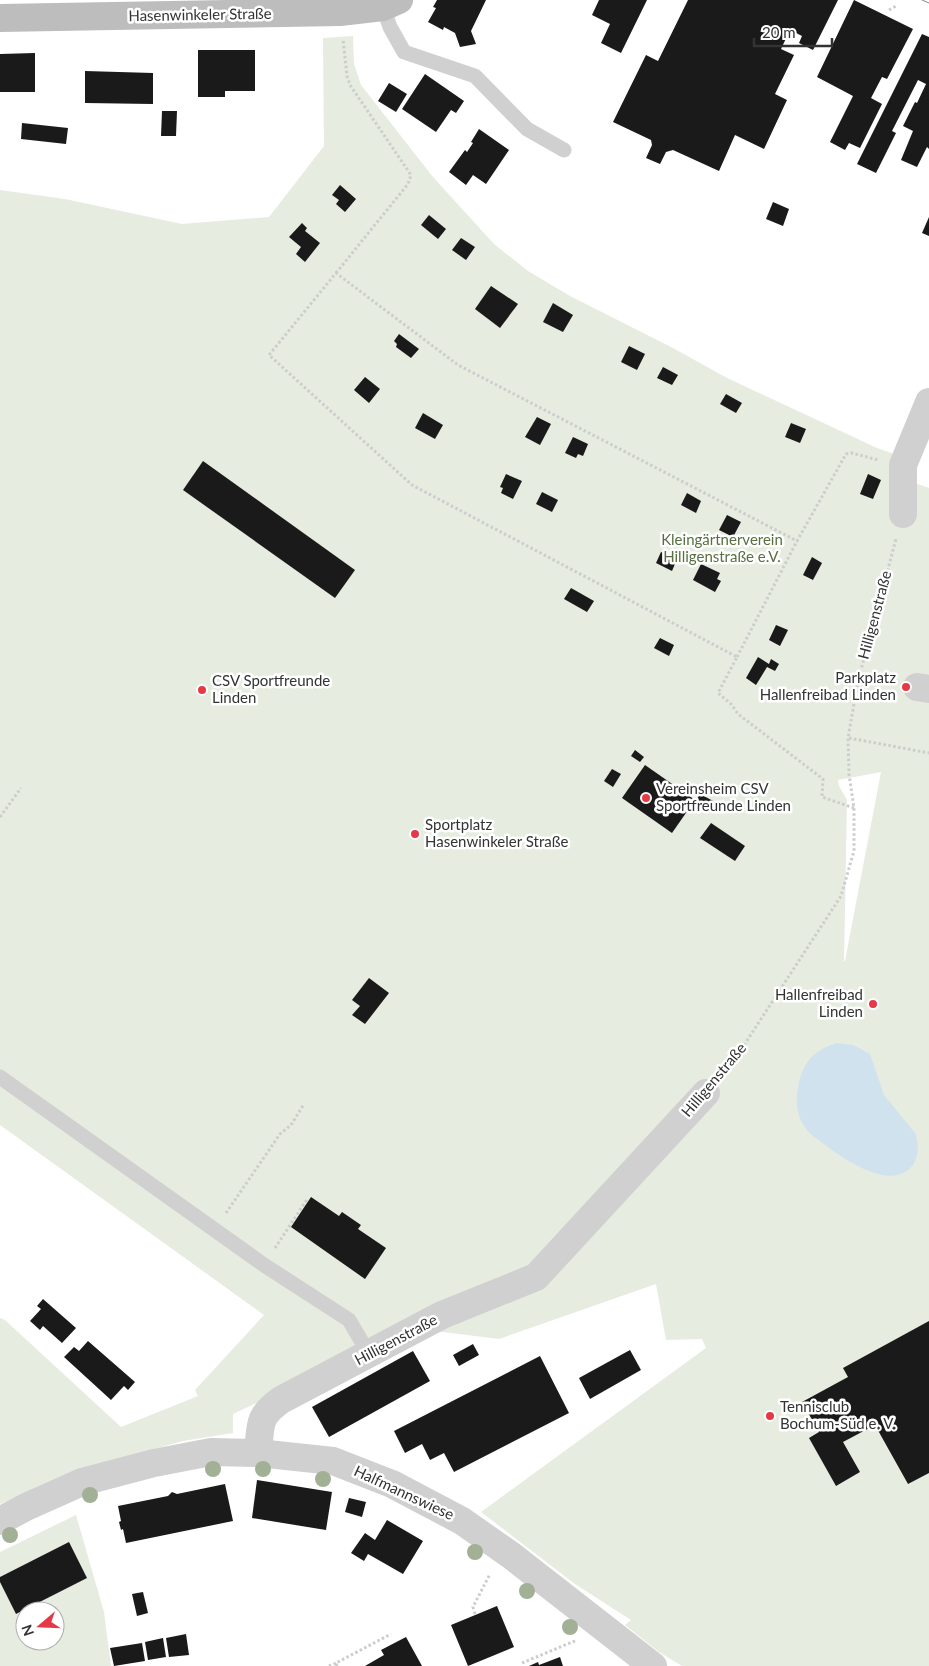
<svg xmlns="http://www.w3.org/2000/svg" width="929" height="1666" viewBox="0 0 929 1666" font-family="Lato,sans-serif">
<rect width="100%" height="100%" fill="#fff"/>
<g fill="#e6ecdf" fill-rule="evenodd">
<path d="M353,36L354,64L361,85L433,177L494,244L528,271L570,296L673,348L727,378L877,448L900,456L915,483L929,488V1666H682L659,1652L625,1625L631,1620L575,1584L481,1512L706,1348L702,1339L666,1340L656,1284L499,1339L435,1331L265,1399L233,1414V1433L183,1441L87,1468L0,1504V1318L5,1320L121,1427L198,1396L195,1390L264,1315L0,1125V190L65,199L182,224L269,217L324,146L323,38ZM881,772L845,961H844L847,800L839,786L838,780ZM729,1055L703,1110L690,1118Z"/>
<path d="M76,1515L104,1612L111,1666H0V1552ZM25,1611H55V1641H25Z"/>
</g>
<path fill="#cfe2ee" d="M837,1043L853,1045L870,1054L884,1095L915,1133C919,1144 919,1157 912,1166C891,1192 843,1159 824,1144C817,1139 808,1133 804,1126C795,1113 796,1096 799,1082C804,1061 816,1049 837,1043Z"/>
<g fill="#1a1a1a">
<path d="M437,0H486L471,31L476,44L460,47L455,33L444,27L443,30L428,22L436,8L433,7Z"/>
<path d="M599,0H647L621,53L601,43L610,24L592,15Z"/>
<path d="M688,0H838L813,50L799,43L802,36L790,30L781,49L794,55L775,94L787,100L764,149L735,135L719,171L673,150L666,152L660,164L646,158L652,145L651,140L613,122L646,55L658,61Z"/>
<path d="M854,0L913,29L887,79L882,77L871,98L882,104L860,148L849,143L845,150L830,142L853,96L817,77Z"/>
<path d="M922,34L929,37V149L927,147L917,167L901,160L913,131L903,126L915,102L917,103L926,84L918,80L892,131L896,133L876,173L857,164Z"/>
<path d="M198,50H255V91H225V97H198Z"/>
<path d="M35,53V92H0V54Z"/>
<path d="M85,71L153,73V104L85,103Z"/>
<path d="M425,74L464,101L456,113L451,110L436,132L402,109Z"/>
<path d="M389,83L407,94L396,112L378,101Z"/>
<path d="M162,111H177L176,136H161Z"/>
<path d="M22,123L68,128L66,144L21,139Z"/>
<path d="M479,129L509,150L486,184L473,175L466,185L449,172L465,150L467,152L473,143L471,142Z"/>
<path d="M340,185L356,199L345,212L336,204L339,200L332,195Z"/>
<path d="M773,202L789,209L783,226L766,219Z"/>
<path d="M429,215L446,229L438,239L421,225Z"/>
<path d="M929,217V236L922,233Z"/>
<path d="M302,223L307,228L305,231L320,243L305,262L296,254L301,247L289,237Z"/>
<path d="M461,238L475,247L466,260L452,250Z"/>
<path d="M491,286L518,304L500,328L475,309Z"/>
<path d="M553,303L573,315L563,332L543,322Z"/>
<path d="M399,334L419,349L411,358L396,347L397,344L394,341Z"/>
<path d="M629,346L645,354L637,370L621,362Z"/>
<path d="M663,367L678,375L672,385L657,378Z"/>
<path d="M365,377L380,389L369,403L354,390Z"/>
<path d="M726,394L742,403L736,413L720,404Z"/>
<path d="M423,413L443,425L435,439L415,428Z"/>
<path d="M537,417L551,424L540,445L525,437Z"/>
<path d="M791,423L806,429L800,443L785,437Z"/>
<path d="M573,437L588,444L583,456L578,454L576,458L565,453Z"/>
<path d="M203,461L355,570L335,598L183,490Z"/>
<path d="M506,474L522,481L513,499L501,493L503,488L500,487Z"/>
<path d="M868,474L881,480L873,499L860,494Z"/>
<path d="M542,492L558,500L552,512L536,504Z"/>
<path d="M687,493L701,501L696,513L681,505Z"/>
<path d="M727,515L741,522L733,537L719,530Z"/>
<path d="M661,552L677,559L672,571L656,563Z"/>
<path d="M812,557L822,563L813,580L803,575Z"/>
<path d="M701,564L720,573L717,579L721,581L715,592L693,580Z"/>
<path d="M571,588L594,601L587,612L564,599Z"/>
<path d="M776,625L788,630L780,646L769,640Z"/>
<path d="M660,638L674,645L669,656L654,648Z"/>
<path d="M758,657L769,664L771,659L779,664L775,671L767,667L756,685L746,678Z"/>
<path d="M635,750L644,757L640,762L631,756Z"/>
<path d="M645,765L695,800L672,833L622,798Z"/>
<path d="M612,769L621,774L613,787L604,781Z"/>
<path d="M700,794L717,803L712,811L696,801Z"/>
<path d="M711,823L745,846L735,861L700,838Z"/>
<path d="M369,978L389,993L365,1024L352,1015L360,1006L352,1000Z"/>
<path d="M311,1197L339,1216L342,1212L361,1225L358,1229L386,1248L365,1279L291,1227Z"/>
<path d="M43,1299L76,1328L62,1343L43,1326L40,1330L30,1321L41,1309L37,1306Z"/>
<path d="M929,1321V1473L908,1484L875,1425L843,1442L860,1472L836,1486L809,1438L819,1432L802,1402L848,1377L843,1368Z"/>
<path d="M88,1341L135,1382L128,1390L124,1386L111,1400L64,1357L74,1347L79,1351Z"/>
<path d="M473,1344L479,1355L459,1366L453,1355Z"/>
<path d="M630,1350L641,1370L590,1399L579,1378Z"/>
<path d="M413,1351L430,1381L329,1437L312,1407Z"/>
<path d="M540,1356L569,1413L454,1472L444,1453L430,1460L422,1444L405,1453L394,1431Z"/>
<path d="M257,1480L332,1492L326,1530L252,1518Z"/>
<path d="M225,1484L233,1521L126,1543L123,1529L121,1530L119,1522L121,1521L118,1506L168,1496L172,1492L177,1494Z"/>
<path d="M349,1498L366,1502L362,1517L345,1512Z"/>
<path d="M387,1520L423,1541L403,1574L368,1554L364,1561L351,1553L365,1533L375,1540Z"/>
<path d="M69,1542L87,1578L16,1614L0,1582V1577Z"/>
<path d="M143,1592L148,1613L137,1616L132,1594Z"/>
<path d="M497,1606L514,1647L468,1666L451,1625Z"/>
<path d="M186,1634L189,1655L169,1657L166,1638Z"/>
<path d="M406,1637L422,1666H365L384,1655L381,1650Z"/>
<path d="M163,1638L166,1657L148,1660L145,1642Z"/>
<path d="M142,1643L145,1661L114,1666L110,1648Z"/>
<path d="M560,1657L563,1666H529L538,1662L539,1665Z"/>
</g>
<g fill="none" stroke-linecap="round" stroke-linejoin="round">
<g stroke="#cdcdcd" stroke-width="3" stroke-dasharray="2.5 2.5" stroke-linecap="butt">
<path d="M889,10L896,6"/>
<path d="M336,273L408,184L411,175L350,85L347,76L343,39"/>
<path d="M737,657L797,541"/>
<path d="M858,681L892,684"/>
<path d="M849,738L929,753"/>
<path d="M854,808L822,797L823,779L738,714L731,704L718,693L737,657L412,485L269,355L336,273L458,365L797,541L846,454L852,453L878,460"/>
<path d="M0,817L21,788"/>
<path d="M723,1073L735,1059L841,896L854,851V808L849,774L848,738L858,681L896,539"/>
<path d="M226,1213L280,1134L291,1125L304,1104"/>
<path d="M275,1248L308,1198"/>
<path d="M475,1614L473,1607L490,1574"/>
<path d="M522,1663L577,1640"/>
<path d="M329,1666L336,1663"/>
<path d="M337,1666L336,1663L391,1634"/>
</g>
<g stroke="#d0d0d0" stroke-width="15">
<path d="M383,7L390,27L404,52L475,76L527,129L564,150"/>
<path d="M0,1077L264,1265L349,1320L369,1354"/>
</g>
<g stroke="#d0d0d0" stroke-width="28">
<path d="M903,514V465L929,402"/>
<path d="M917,687L929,689"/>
<path d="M258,1453C261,1425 257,1417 281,1400L442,1315L536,1277L706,1093"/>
<path d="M0,1521L26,1507L82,1482L154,1463L211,1452L258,1453L333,1461L392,1484L462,1521L512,1556L653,1666"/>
</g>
<path stroke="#bdbdbd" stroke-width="28" d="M0,18L340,12L383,7L399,0"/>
<path stroke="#888" stroke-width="1" d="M922,0L929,3"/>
</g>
<g fill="#a2b095">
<circle cx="213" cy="1469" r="8"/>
<circle cx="263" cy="1469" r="8"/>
<circle cx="323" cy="1479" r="8"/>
<circle cx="90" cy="1495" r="8"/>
<circle cx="10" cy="1535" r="8"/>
<circle cx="475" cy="1552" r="8"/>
<circle cx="527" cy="1591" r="8"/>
<circle cx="570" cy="1627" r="8"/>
</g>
<g fill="#e63946" stroke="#fff" stroke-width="2">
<circle cx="906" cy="687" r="5"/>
<circle cx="202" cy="690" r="5"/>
<circle cx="646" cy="798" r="5"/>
<circle cx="415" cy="834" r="5"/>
<circle cx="873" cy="1004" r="5"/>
<circle cx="770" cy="1416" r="5"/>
</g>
<g text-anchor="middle" stroke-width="5" stroke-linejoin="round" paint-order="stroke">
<g font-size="15" fill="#333" stroke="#fff">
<text transform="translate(200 15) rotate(-1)" y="5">Hasenwinkeler Straße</text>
<text transform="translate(875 615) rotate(-75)" y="5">Hilligenstraße</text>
<text transform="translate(714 1080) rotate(-50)" y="5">Hilligenstraße</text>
<text transform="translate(396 1340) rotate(-28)" y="5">Hilligenstraße</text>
<text transform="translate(404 1493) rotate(25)" y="5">Halfmannswiese</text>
</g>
<g font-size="15" fill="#56703f" stroke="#fff">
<text x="722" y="545">Kleingärtnerverein<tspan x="722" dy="17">Hilligenstraße e.V.</tspan></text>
</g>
<g font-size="15" fill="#333" stroke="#fff" text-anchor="start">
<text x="896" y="683" text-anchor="end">Parkplatz<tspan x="896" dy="17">Hallenfreibad Linden</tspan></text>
<text x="212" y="686">CSV Sportfreunde<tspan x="212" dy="17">Linden</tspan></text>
<text x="656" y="794">Vereinsheim CSV<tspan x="656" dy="17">Sportfreunde Linden</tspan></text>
<text x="425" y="830">Sportplatz<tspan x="425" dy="17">Hasenwinkeler Straße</tspan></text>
<text x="863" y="1000" text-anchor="end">Hallenfreibad<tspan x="863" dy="17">Linden</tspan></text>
<text x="780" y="1412">Tennisclub<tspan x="780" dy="17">Bochum-Süd e. V.</tspan></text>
</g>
</g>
<g transform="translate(40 1626) rotate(251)"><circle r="24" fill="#ffffff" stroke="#adadad"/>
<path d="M0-4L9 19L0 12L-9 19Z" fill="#e63946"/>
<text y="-8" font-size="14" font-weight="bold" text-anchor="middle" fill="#333333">N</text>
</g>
<path d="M754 38v8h78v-8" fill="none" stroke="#333333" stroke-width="2.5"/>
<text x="762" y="38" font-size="15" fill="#333333" stroke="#ffffff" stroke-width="4" paint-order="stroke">20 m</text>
</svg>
